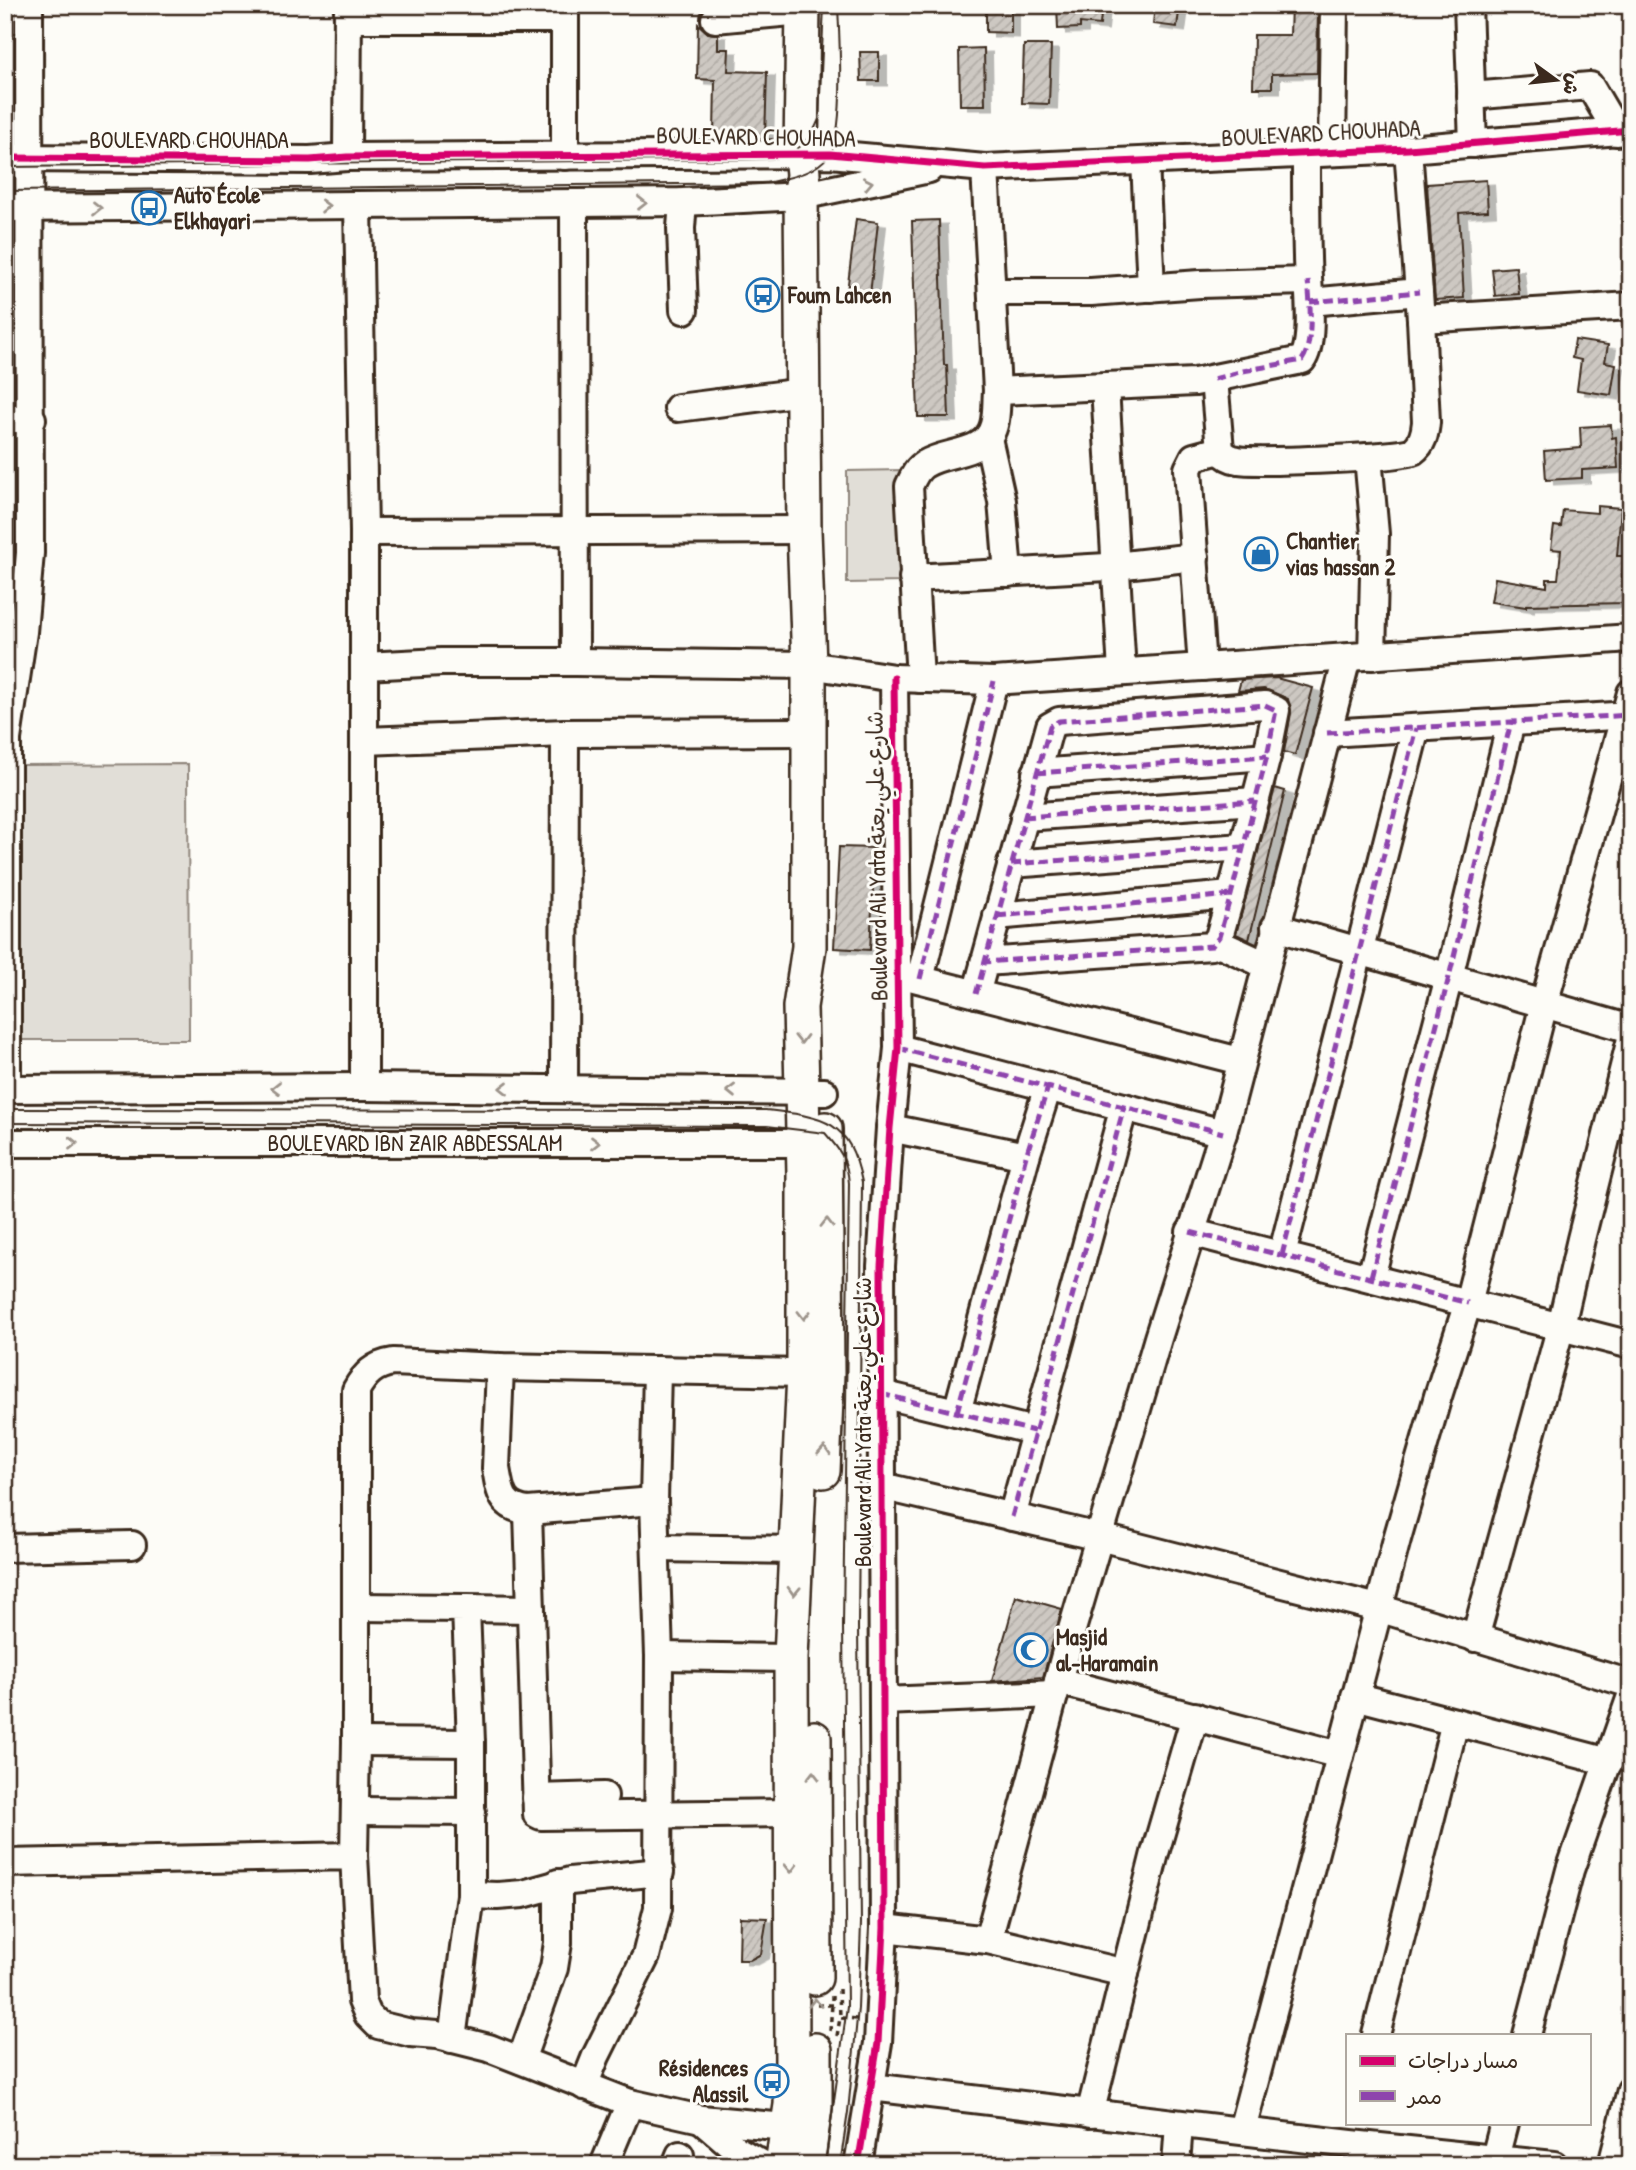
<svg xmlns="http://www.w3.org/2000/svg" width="1636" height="2170" viewBox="0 0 1636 2170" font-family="'Patrick Hand','Playpen Sans Arabic',sans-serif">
<defs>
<pattern id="building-hatch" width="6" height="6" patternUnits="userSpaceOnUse" patternTransform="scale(1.75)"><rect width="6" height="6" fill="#cdc8c2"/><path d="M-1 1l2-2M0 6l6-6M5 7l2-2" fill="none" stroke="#b1aca6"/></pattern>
<filter id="shadow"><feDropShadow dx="8" dy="4.5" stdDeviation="0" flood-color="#0004"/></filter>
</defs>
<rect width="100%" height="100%" fill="#fdfcf7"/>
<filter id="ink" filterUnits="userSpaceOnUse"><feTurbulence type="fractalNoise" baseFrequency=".0143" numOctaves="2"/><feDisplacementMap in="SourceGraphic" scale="14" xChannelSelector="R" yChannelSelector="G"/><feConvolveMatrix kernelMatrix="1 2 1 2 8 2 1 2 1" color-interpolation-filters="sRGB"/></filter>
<g filter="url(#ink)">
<g fill="#e1ded7" stroke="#8e847a" stroke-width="2">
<path d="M902,470V582L847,583V471Z"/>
<path d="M188,764L189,1040H22L21,765Z"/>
</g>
<g fill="url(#building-hatch)" stroke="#3b2a1e" stroke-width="2" filter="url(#shadow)">
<path d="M986,5H1011V33L986,32Z"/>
<path d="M1057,5H1102L1100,25L1080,23V28L1058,29Z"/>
<path d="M1155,5H1180L1177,27L1153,24Z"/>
<path d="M1291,5H1318L1317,73L1272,74V88H1253L1254,35H1290Z"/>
<path d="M698,24L708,33L718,34V49H729L728,71L767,72L765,139H733V136H714L715,80L697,79Z"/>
<path d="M1024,45H1051L1049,104L1022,103Z"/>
<path d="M984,48L985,105H960L959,49Z"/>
<path d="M860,52H879V81H861Z"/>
<path d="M1486,180L1488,211L1459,213L1464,298L1435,300L1427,184Z"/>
<path d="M856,219L878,222L870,295L847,292Z"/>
<path d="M939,220L944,365H947L949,417H918L912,221Z"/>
<path d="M1516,267L1519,294L1495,296L1492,269Z"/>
<path d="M1575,340L1608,345L1605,362L1616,364L1611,395L1577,390L1581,360L1572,358Z"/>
<path d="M1611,425L1612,438L1616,437L1618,468L1582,470V478L1546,480L1544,451L1581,448L1580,427Z"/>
<path d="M1597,506L1621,508L1617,556H1624L1622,577H1626L1627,603L1526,605V607L1491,602L1495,578L1547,587V579H1558L1561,550L1551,549L1554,526L1561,527L1563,510L1597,513Z"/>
<path d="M1276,678L1313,688L1295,755L1284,752L1291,713L1288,699L1264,689L1238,691L1241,680Z"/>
<path d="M1275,788L1285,791L1249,940L1236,934Z"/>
<path d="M839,847L875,848L870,950L834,948Z"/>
<path d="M1016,1596L1062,1609L1043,1677L992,1681Z"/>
<path d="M740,1917L767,1918L761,1954L750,1960H739Z"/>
</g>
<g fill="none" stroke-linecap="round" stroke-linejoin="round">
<defs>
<g id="minor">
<path d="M1468,5L1473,144"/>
<path d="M349,19H565"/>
<path d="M715,19L803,11"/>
<path d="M1471,96L1590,86L1617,132"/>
<path d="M1332,152L1334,5"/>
<path d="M565,156V5"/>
<path d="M347,157L348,5"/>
<path d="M5,158L310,160L347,157L830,154L985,168L1408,149L1631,130"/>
<path d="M1145,161L1151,288"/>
<path d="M683,202L681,228L684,310"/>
<path d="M574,203L575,662"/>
<path d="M358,205L364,532V1087"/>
<path d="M5,208L683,202L801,196L929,169"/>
<path d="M992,292H1091L1200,284L1308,281"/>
<path d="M1310,302L1419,292"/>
<path d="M1421,319L1631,306"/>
<path d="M1214,379L1220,450C1225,456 1230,459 1238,460C1257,463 1403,458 1413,451C1423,444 1425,433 1426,422L1421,319L1408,149"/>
<path d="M1105,387L1122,672"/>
<path d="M997,391L1195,382L1302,360C1316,341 1307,281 1307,257C1306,223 1306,188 1306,153"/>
<path d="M678,408L803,392"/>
<path d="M5,419H32"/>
<path d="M988,438L1002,501L1008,573"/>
<path d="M1368,457L1375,534L1372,656"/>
<path d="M364,532L804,530"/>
<path d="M913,578L1107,567L1195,557"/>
<path d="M365,666L441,662H575L809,665L894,678L994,681L1631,638"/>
<path d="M1202,667L1188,469L1194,457L1220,450"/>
<path d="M920,679L909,486C913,478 917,468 925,464C947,450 986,456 994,425C997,414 996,402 997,391L985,168"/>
<path d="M1327,733L1631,715"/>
<path d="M365,741L565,733L809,732"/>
<path d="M1036,773L1267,756"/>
<path d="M1024,817L1255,801"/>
<path d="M1011,864L1243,847"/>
<path d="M997,916L1231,895"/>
<path d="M1275,927L1631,1029"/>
<path d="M1216,942L1266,965"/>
<path d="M898,974L1240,1061"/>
<path d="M920,979L994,681"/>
<path d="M976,994L1050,726L1059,721L1265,705L1276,710L1267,756L1231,895L1219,937L1212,946L984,962"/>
<path d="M898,1048L1223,1133"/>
<path d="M564,1088L565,733"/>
<path d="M5,1089L364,1087L824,1092"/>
<path d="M7,1089V739L23,632L30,553L29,5"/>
<path d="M890,1128L1026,1156"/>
<path d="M5,1143H822"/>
<path d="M1190,1232L1631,1345"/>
<path d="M1282,1255L1416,728"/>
<path d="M1371,1277L1449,977L1511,722"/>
<path d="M500,1367L496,1468C500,1492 501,1507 528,1511L654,1501"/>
<path d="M881,1394L1034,1431"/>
<path d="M957,1412L1026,1156L1048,1087"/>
<path d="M881,1486L1099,1537L1378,1608L1631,1684"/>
<path d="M528,1511L537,1814L541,1816L790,1813"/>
<path d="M1012,1517L1124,1107"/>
<path d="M5,1548L132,1545"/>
<path d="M656,1548L796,1550"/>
<path d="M356,1607L466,1608L471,1743V1895L452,2039"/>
<path d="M466,1608L531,1609"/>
<path d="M1475,1638L1561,1326L1581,1239L1631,1039"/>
<path d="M659,1656L791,1658"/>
<path d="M1058,1681L1340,1755"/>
<path d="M1355,1696L1609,1762"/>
<path d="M883,1701L1055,1694"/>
<path d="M356,1742L471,1743"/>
<path d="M536,1798L604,1796"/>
<path d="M356,1811L472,1812"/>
<path d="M354,1856L356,1742V1390C365,1374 374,1365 393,1362L500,1367L804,1373"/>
<path d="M5,1863L354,1856L362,2001L368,2015L378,2025L411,2033L437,2035L489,2048L630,2103L701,2119L807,2129"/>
<path d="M471,1895L497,1896L523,1894L570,1881L660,1872"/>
<path d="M884,1928L988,1940L1125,1973"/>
<path d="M988,1940L1071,1633L1158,1338L1223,1133L1347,658"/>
<path d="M1376,2035L1455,1722"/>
<path d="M1527,2035L1570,1870L1631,1696"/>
<path d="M521,2060L554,1968L558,1943V1883"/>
<path d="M584,2086L596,2056L646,1956L658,1908L659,1656L654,1501L657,1370"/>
<path d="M871,2087L1351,2144L1554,2165"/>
<path d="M1090,2114L1155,1853L1195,1716"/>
<path d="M701,2119L737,2150L764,2165"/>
<path d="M1242,2130L1397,1539L1438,1396L1468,1303L1544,1004L1631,693"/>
<path d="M1495,2158L1504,2123"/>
<path d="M604,2165L630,2103"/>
<path d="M676,2165L680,2155"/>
<path d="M858,2165L878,2043L884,1928L881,1266L890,1128L898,1048L894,678"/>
<path d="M1176,2165L1179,2124"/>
<path d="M1612,2165L1631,2090"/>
</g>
<g id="major">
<path d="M823,1471L827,1374L825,1129"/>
<path d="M814,1738L815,1978"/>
<path d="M782,2165L791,2105L792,2078L791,1658L804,1373V1174L800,1007L809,947V665L804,530L801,196L803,174L801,154L803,5"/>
<path d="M807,2165L815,2107V2050"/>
</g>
</defs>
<use href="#minor" stroke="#3b2a1e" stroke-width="32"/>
<use href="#major" stroke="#3b2a1e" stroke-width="38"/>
<g stroke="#3b2a1e" stroke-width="3.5" stroke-dasharray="5 5" stroke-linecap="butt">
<path d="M839,1989L840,2018L858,2019"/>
<path d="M817,2005H832V1996"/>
<path d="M830,2031L832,2005"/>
<path d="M837,2036L840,2018"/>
</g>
<use href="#minor" stroke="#fdfcf7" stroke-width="26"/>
<use href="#major" stroke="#fdfcf7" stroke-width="33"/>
<g stroke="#3b2a1e" stroke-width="2">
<path d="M5,167L774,159C797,154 811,140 819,119L824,5"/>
<path d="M5,191L766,183C788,178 815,174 829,155C846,133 839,35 838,5"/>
<path d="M5,1109L766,1110C824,1117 849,1119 862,1182L858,1627L861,1923L858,2008L848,2112L840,2165"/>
<path d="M5,1123L767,1126L825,1133C840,1150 847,1159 849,1183L843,1626L847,2007L825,2165"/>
</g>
<g stroke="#8e44ad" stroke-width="5" stroke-dasharray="10 5" stroke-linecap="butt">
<path d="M1310,302L1419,292"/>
<path d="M1214,379L1243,371L1302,360C1314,344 1310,300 1308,281"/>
<path d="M1327,733L1631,715"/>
<path d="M1036,773L1267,756"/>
<path d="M1024,817L1255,801"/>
<path d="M1011,864L1243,847"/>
<path d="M997,916L1231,895"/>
<path d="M920,979L994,681"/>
<path d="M976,994L1050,726L1059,721L1265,705L1276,710L1267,756L1231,895L1219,937L1212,946L984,962"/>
<path d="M898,1048L1223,1133"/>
<path d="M1190,1232L1468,1303"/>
<path d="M1282,1255L1416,728"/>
<path d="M1371,1277L1449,977L1511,722"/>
<path d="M881,1394L1034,1431"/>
<path d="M957,1412L1026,1156L1048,1087"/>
<path d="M1012,1517L1124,1107"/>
</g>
<defs>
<g id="cycleway">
<path d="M5,158L310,160L347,157L830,154L985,168L1408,149L1631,130"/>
<path d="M858,2165L878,2043L884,1928L881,1266L890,1128L898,1048L894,678"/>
</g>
</defs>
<use href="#cycleway" stroke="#fdfcf7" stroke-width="11"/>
<use href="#cycleway" stroke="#d6006c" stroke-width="7"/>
</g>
<defs><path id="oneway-chevron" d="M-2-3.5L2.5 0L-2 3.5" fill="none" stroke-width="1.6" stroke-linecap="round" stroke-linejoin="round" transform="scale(1.75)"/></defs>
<g stroke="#9c938a">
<use href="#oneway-chevron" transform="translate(868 183) rotate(-11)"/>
<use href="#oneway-chevron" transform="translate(642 203)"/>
<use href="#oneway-chevron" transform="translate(325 206) rotate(-1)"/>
<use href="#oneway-chevron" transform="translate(97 208)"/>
<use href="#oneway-chevron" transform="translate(801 1039) rotate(89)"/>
<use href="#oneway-chevron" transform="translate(276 1088) rotate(180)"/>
<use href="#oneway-chevron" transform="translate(504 1088) rotate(-180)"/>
<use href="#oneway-chevron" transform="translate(731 1091) rotate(-179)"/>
<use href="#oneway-chevron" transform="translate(73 1143)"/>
<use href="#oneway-chevron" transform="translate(595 1143)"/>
<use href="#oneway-chevron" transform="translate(827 1223) rotate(-90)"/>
<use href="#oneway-chevron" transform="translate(804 1315) rotate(90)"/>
<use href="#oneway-chevron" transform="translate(824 1451) rotate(-87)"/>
<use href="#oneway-chevron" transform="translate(794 1591) rotate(92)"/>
<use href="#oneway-chevron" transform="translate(813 1776) rotate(-90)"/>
<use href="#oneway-chevron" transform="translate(791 1868) rotate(89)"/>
<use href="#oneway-chevron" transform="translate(815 2003) rotate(-90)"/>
</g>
</g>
<defs>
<symbol id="bus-ring" viewBox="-11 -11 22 22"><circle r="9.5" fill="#fdfcf7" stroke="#1f6fb2" stroke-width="1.5"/><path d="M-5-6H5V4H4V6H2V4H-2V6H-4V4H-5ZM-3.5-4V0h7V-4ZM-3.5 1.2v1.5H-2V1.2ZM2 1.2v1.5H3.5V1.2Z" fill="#1f6fb2"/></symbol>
<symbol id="shop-ring" viewBox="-11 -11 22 22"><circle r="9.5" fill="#fdfcf7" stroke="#1f6fb2" stroke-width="1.5"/><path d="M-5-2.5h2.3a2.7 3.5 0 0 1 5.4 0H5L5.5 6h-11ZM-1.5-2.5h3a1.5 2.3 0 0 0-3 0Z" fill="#1f6fb2"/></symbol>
<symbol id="mosque-ring" viewBox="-11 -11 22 22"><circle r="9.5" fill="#fdfcf7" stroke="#1f6fb2" stroke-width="1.5"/><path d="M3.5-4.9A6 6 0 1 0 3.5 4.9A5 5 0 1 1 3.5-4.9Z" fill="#1f6fb2"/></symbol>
</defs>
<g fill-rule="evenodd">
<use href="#bus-ring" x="130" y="189" width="38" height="38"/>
<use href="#bus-ring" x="744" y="276" width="38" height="38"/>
<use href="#shop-ring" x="1242" y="535" width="38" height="38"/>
<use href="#mosque-ring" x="1012" y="1631" width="38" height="38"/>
<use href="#bus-ring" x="753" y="2062" width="38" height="38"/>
</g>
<g text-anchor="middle" stroke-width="6" stroke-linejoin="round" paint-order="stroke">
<g font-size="23" fill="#3b2a1e" stroke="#fdfcf7">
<text transform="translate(1321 133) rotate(-3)" y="8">BOULEVARD CHOUHADA</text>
<text transform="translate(756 137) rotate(1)" y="8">BOULEVARD CHOUHADA</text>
<text x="189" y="148">BOULEVARD CHOUHADA</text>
<text transform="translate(877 856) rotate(-91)" y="8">Boulevard Ali Yata شارع علي يعتة</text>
<text x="415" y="1151">BOULEVARD IBN ZAIR ABDESSALAM</text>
<text transform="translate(863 1422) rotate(-90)" y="8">Boulevard Ali Yata شارع علي يعتة</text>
</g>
<g font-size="23" font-weight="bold" fill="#3b2a1e" stroke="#fdfcf7" text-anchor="start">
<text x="174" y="203">Auto École<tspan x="174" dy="26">Elkhayari</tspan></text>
<text x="788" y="303">Foum Lahcen</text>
<text x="1286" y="549">Chantier<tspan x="1286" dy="26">vias hassan 2</tspan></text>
<text x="1056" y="1645">Masjid<tspan x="1056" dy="26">al-Haramain</tspan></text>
<text x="748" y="2076" text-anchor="end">Résidences<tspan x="748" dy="26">Alassil</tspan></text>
</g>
</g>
<rect width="1636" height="2170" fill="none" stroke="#fdfcf7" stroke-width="28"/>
<rect x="14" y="14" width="1608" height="2142" fill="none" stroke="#3b2a1e" stroke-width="2.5" filter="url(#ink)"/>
<rect x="1346" y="2034" width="245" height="91" fill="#fdfcf7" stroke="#afa8a0" stroke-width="2"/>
<rect x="1360" y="2056" width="35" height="10" fill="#d6006c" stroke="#afa8a0" stroke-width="2"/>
<text x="1408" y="2068" font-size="21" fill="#3b2a1e">مسار دراجات</text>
<rect x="1360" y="2091" width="35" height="10" fill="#8e44ad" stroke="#afa8a0" stroke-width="2"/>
<text x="1408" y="2104" font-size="21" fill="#3b2a1e">ممر</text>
<g transform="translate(1556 80) rotate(105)" stroke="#fdfcf7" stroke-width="5" paint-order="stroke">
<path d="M0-5L12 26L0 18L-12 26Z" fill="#3b2a1e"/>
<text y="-10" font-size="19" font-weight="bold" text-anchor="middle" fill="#3b2a1e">ش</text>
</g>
</svg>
